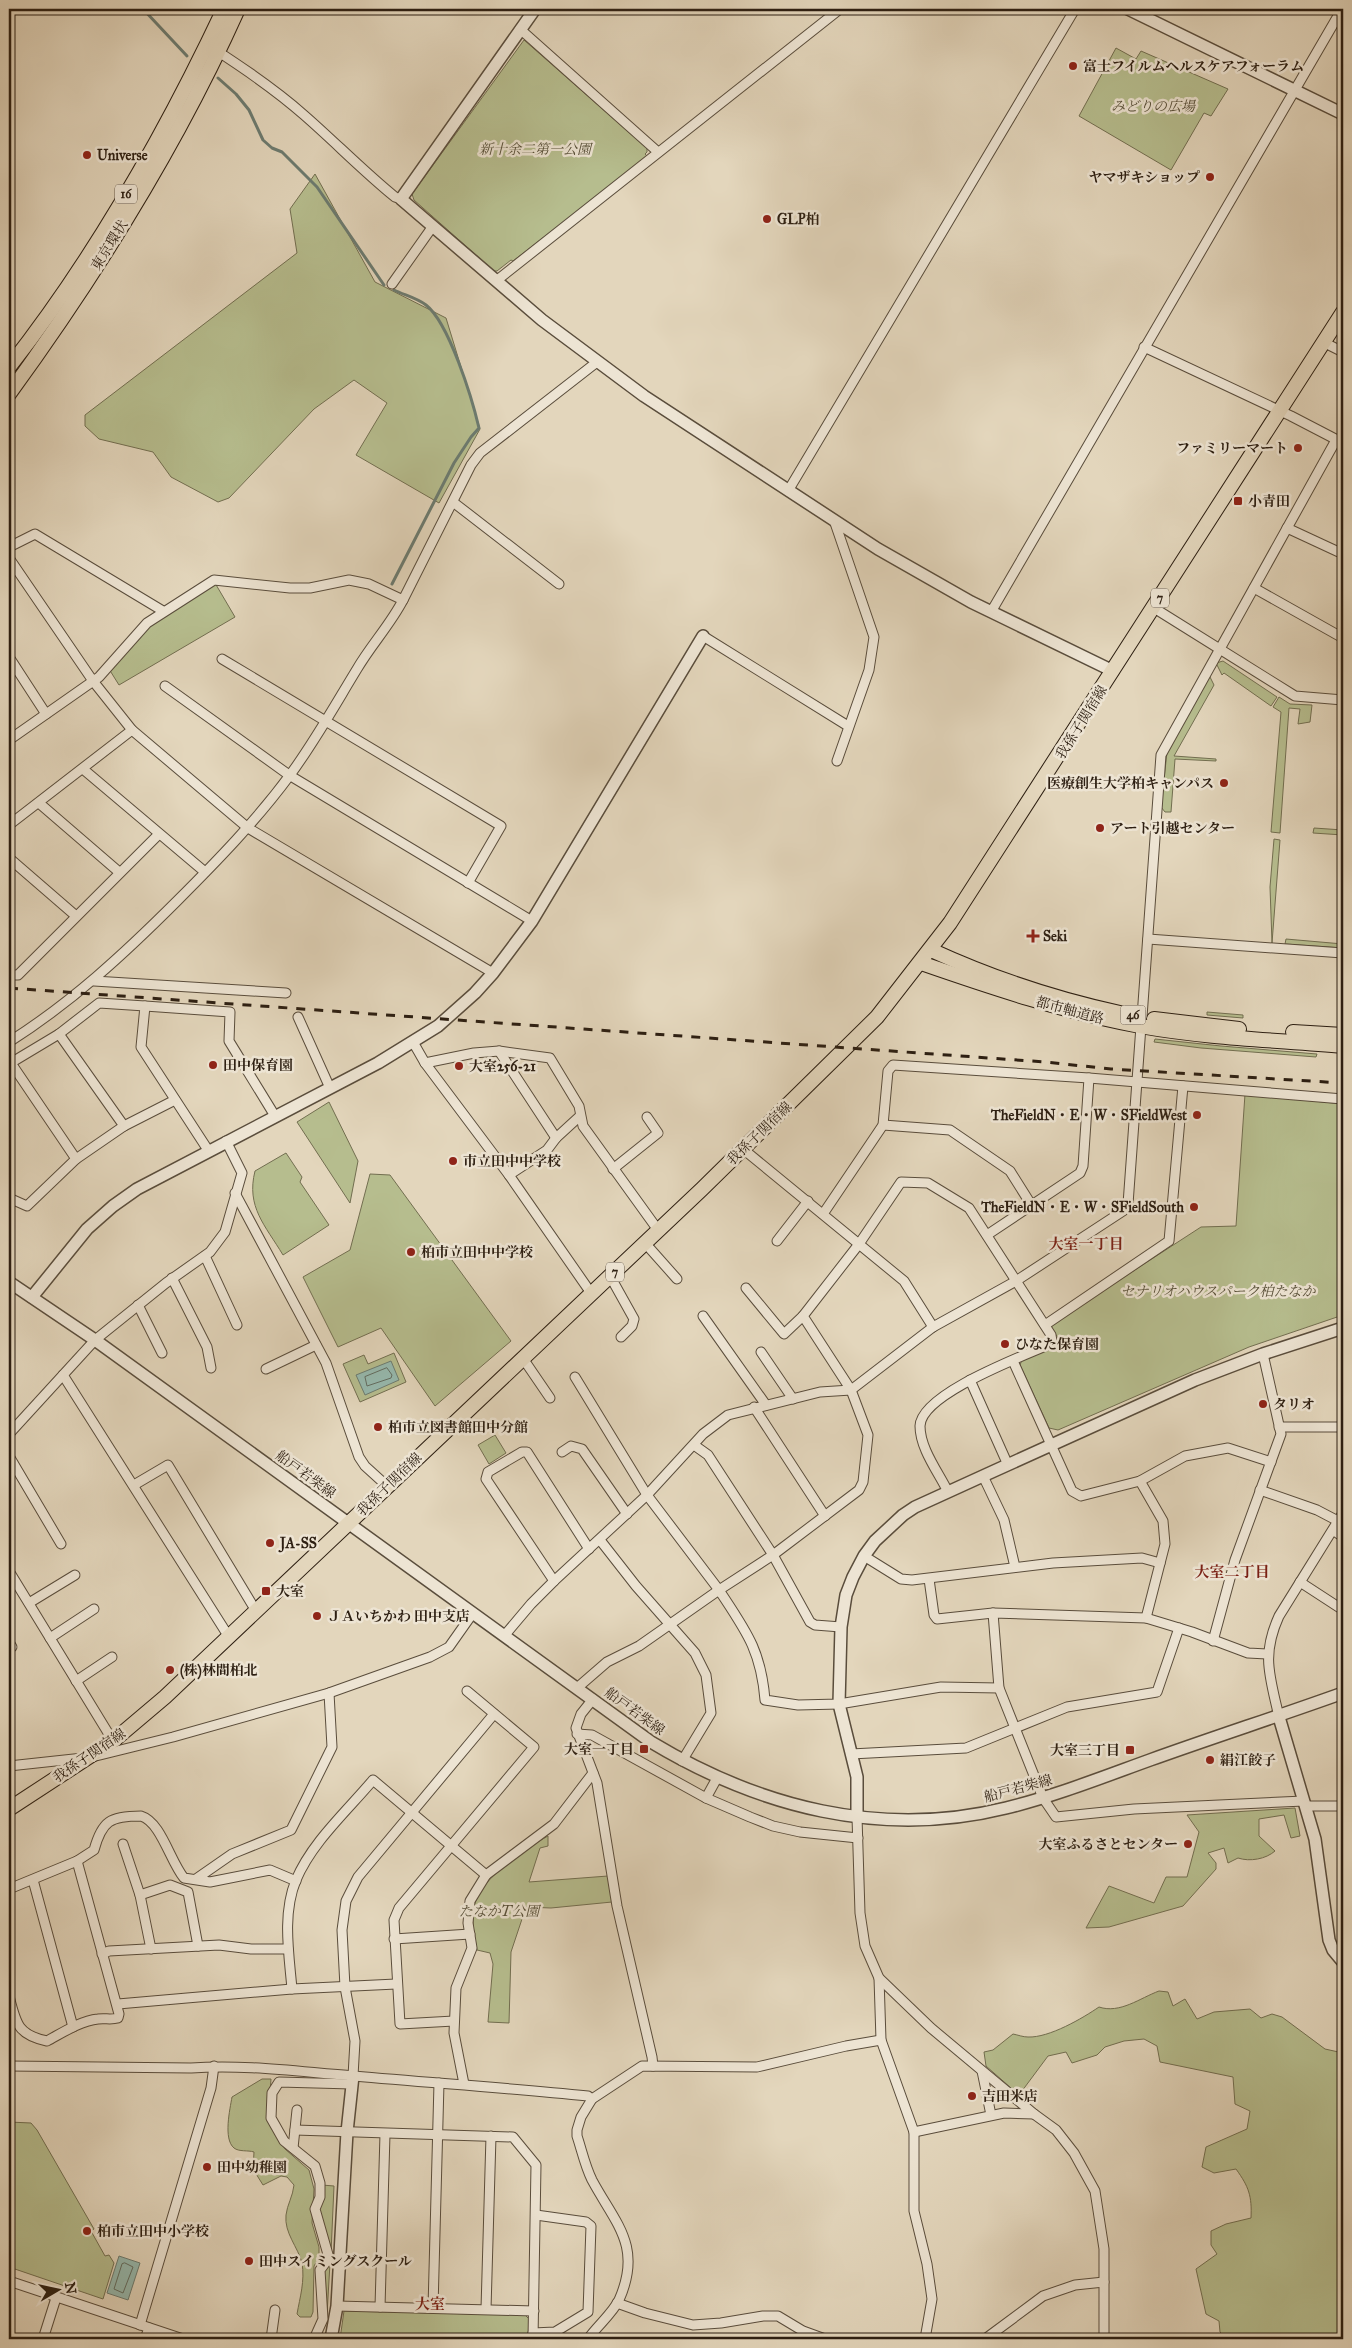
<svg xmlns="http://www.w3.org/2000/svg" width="1352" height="2348" viewBox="0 0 1352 2348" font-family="'IM FELL Great Primer','Noto Serif JP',serif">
<rect width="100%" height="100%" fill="#e3d6bc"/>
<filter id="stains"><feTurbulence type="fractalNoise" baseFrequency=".004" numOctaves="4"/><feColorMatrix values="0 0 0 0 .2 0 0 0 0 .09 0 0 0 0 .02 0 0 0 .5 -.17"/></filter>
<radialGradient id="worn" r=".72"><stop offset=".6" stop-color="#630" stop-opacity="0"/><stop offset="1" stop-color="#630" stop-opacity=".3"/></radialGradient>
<g fill="#b6bd8e" stroke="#726e50">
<path d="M524,40L647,148V152L645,154L648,157L513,261L511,260L497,271H494L414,200L412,194Z"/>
<path d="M1116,48L1136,59L1141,51L1228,89L1211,116L1204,113L1171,170L1079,116Z"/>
<path d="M315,174L375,282L446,318L480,429L439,503L356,455L387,403L354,380L314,409L229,498L218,502L171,477L153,452L99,439L85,426V415L297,253L290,209Z"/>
<path d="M215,583L235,617L119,685L109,669L147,626Z"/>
<path d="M1223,661L1277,697L1271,706L1224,673L1222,675L1216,663Z"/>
<path d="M1209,675L1214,685L1174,756L1216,759V761L1175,759L1171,812H1165L1161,807L1167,752Z"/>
<path d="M1279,697L1290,704L1312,705L1310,722L1298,724L1300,709L1289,708L1280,833L1271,832L1281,712L1273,707Z"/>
<path d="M1314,828L1343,830V835L1313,833Z"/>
<path d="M1274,839L1280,840L1272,943L1270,887Z"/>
<path d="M1286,939L1343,944V948L1285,944Z"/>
<path d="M1207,1012L1243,1015V1018L1207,1015Z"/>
<path d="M1155,1039L1221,1046L1317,1054L1316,1057L1201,1048L1154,1042Z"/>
<path d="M1245,1094L1343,1104V1315L1249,1347L1058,1430L1049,1428L1020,1365L1022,1360L1061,1342L1051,1328L1053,1323L1201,1227L1236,1226Z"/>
<path d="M329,1102L358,1161L350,1203L297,1122Z"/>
<path d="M286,1153L302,1177L300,1182L329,1225L283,1255C265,1225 246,1207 255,1171Z"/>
<path d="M370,1174L390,1175L511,1341L435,1406L381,1328L338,1347L303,1277L350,1250Z"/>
<path d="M394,1353L406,1382L360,1402L343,1364L364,1355L368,1364Z"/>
<path d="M495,1435L506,1453L489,1464L478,1445Z"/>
<path d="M1295,1808L1300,1836L1291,1838L1284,1815L1259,1819V1836L1275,1851C1266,1859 1250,1862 1238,1858L1228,1863L1224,1848L1208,1853L1216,1863V1869L1183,1906L1109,1927L1086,1928L1109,1886L1154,1903L1166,1877H1187L1199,1832L1187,1815Z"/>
<path d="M548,1836V1846L540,1848L529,1882L608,1876L612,1902L551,1908L526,1907L511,1952L509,2023L488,2022L493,1964L490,1953L477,1950C474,1934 470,1916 476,1900C484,1877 526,1848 548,1836Z"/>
<path d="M1159,1991L1168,1992L1173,2006L1185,1999L1197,2019L1214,2012L1250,2009L1261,2018L1272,2014L1282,2017L1325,2049L1343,2053V2339H1227L1220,2332L1219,2321L1206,2314L1196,2269L1217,2254L1211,2245V2231L1226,2224L1251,2218C1252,2196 1249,2187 1236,2169L1214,2173L1202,2167L1206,2147L1247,2129L1250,2111L1235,2104L1233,2077L1160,2062L1157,2046L1144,2039L1124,2041L1105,2047L1097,2055L1072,2063L1066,2052L1048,2056L1019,2095L986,2066L984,2052L993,2050L1013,2034C1018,2035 1023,2037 1028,2037C1049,2038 1083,2018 1099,2007C1120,2014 1140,1998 1159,1991Z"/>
<path d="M262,2079H271L268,2121L285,2149L309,2170L314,2189L312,2223L319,2247V2258L314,2266L313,2312L311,2317H300L297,2314C300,2297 305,2281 302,2263C298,2247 284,2233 286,2215C287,2205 293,2196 294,2185L287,2177L281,2176L263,2185L253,2169L254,2152C248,2150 239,2152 234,2148C223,2139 230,2109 232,2097Z"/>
<path d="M9,2122L31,2123L37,2130L94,2229L91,2231L105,2256L109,2255L114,2263L103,2299L9,2267Z"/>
<path d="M322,2185L334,2186L331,2253L318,2209Z"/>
<path d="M330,2263L327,2315L322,2271Z"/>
<path d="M344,2311L525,2315L529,2319L528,2339H340Z"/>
</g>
<g fill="#96b9ae" stroke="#6c7b70">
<path d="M391,1361L399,1380L365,1395L356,1375Z"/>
<path d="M119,2256L140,2263L128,2300L107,2293Z"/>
</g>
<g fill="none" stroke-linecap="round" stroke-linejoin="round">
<g stroke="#626c60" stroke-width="1">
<path d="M387,1368L392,1375L391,1378L367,1386L365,1377Z"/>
<path d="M125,2263L133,2267L123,2293L114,2289L122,2264Z"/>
</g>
<g stroke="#6c7b70" stroke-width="3">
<path d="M143,9L187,56"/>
<path d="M218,78L236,94L249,110L263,140L272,148L282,152L317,187L384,285"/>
<path d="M392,584L454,463L471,437L479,428C472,398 449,323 426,305C417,298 404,295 394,290"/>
</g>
<defs>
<g id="minor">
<path d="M520,29L658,152"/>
<path d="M214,49C245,69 276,90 304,115C335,142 363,171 395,197L401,199"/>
<path d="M496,281L840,9"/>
<path d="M392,284L433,226"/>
<path d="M1325,343L1343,352"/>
<path d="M1144,347L1291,416L1343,443"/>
<path d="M788,491L1075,9"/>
<path d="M453,502L559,584"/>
<path d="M834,520L874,637L869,670L837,761"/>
<path d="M1287,528L1343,554"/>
<path d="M9,547L35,534L163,611"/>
<path d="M9,558L93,681L132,730L248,828L493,973"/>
<path d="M1254,588L1343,638"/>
<path d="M1154,608L1295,696L1343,700"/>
<path d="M991,612L1342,9"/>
<path d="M703,636L848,726"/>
<path d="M9,657L46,714"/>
<path d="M222,659L501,826L468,883"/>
<path d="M165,686L289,775L532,921"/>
<path d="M9,740L99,677L147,623L214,580L290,588H310L349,580L369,584L403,600L471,465L480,453L597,362"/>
<path d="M83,769L205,872"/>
<path d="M39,803L119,872"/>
<path d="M9,825L132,730"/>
<path d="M9,858L76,916"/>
<path d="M1148,939L1343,953"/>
<path d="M9,975H18L159,834"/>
<path d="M94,981L286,993"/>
<path d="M145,1006L230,1012L229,1041L275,1116"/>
<path d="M298,1017L330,1088"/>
<path d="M1142,1017L1161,755L1336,440"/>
<path d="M59,1034L99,1003L145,1006L141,1047L208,1150"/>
<path d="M9,1042C72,1002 124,954 177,901C217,861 256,821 290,775C315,741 335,705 357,669C371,645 390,625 403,600"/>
<path d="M413,1042L425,1063L509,1175L591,1293"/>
<path d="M499,1051L556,1138"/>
<path d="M11,1063L76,1159"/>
<path d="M425,1063L474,1053L499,1051L550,1058L579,1106L583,1126L658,1230"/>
<path d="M9,1064L59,1034L124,1126L76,1159L27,1206L9,1198"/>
<path d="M883,1125L950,1130L1010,1171L1032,1206"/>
<path d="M124,1126L175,1100"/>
<path d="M743,1149L904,1281L933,1327"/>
<path d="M613,1169L658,1133L647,1117"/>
<path d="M509,1175L547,1150L556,1138L580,1116"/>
<path d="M235,1193L326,1363L359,1457L365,1466L387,1486"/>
<path d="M823,1214L883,1125L888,1071L893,1065L1089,1078L1343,1099"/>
<path d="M987,1235L1080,1173L1083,1166L1089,1078"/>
<path d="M777,1241L808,1201"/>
<path d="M645,1243L677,1279"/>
<path d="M205,1256L237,1325"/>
<path d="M610,1276L634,1319L632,1326L621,1337"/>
<path d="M172,1278L207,1347L211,1368"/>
<path d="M746,1288L784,1334L803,1316"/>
<path d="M138,1305L162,1353"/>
<path d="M703,1316L766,1405"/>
<path d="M1045,1325L1169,1241L1183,1086"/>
<path d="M761,1352L793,1399"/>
<path d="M522,1357L550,1398"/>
<path d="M1013,1361L1072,1491L1081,1496L1140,1481L1185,1456L1228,1448L1271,1462"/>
<path d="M266,1369L316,1345"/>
<path d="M63,1375L229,1637"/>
<path d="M575,1377L647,1495L719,1590L773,1555L859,1490L863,1482L868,1435L851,1390L803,1316L859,1244L901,1182L928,1183L969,1208L1051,1335L1052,1341L1048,1345C1021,1357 921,1394 920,1426C920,1449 939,1473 948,1492"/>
<path d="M970,1380L1008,1465"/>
<path d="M754,1407L825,1516"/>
<path d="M1279,1427H1343"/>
<path d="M9,1434L95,1340L166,1283L210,1252L225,1232L242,1173L226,1141"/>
<path d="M694,1445L708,1455L773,1555L810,1622L815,1625L841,1627"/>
<path d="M562,1452L571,1446L582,1449L627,1514"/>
<path d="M9,1456L61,1544"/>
<path d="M983,1476L1004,1520L1015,1567"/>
<path d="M1140,1481L1163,1521L1165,1544L1146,1618"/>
<path d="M134,1485L168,1465L256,1611"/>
<path d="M1260,1490L1317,1510L1338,1521"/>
<path d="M1333,1530L1343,1537"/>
<path d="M600,1540L636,1586L695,1653L706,1675L711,1713L682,1761"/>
<path d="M864,1556L901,1579L912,1580L1053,1563L1142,1558L1160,1563"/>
<path d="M9,1571L113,1741"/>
<path d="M929,1579L934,1615L937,1619L993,1613L1146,1618L1192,1632L1248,1653L1267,1654"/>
<path d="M554,1581L486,1479L488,1472L522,1452H527L589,1549"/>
<path d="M1300,1582L1343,1610"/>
<path d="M29,1603L75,1575"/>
<path d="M993,1613L999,1688L1043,1798L1056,1817L1134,1809L1304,1801"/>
<path d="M504,1636L531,1604L554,1581L647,1495L703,1434L728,1415L820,1392L851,1390L933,1327L1016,1281L1123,1211L1128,1204L1141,1026"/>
<path d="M50,1638L94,1609"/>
<path d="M1213,1641L1235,1560L1281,1434L1263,1354"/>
<path d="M9,1642L12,1647"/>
<path d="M76,1681L112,1657"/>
<path d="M577,1688L607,1662L639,1646L719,1590C746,1631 761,1650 765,1700L798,1705L839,1704L941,1687L999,1688"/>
<path d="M593,1699L581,1714L576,1728L597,1783L617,1906L652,2057L653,2066"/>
<path d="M1279,1717C1270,1676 1261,1656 1279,1616L1343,1513"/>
<path d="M577,1734L592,1735L706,1798L750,1817L773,1826L800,1832L858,1838"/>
<path d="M851,1754L966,1748L1067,1707L1157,1692L1179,1628"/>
<path d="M96,1756L173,1737L329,1693L430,1657L449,1647L473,1613"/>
<path d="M9,1766L83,1758"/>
<path d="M706,1798L717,1778"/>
<path d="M1306,1806H1343"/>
<path d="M857,1817L860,1913L865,1946L879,1978L931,2028L1034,2114L1056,2130L1074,2153L1095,2191L1104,2249V2339"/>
<path d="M123,1844L140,1895L151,1949"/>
<path d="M77,1861L94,1850C102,1821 110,1816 141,1816C161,1822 170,1861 184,1878L210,1882L270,1870L296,1881"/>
<path d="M196,1879L232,1854L291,1830L332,1747L329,1693"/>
<path d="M33,1880L73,2027"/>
<path d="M9,1889L77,1861L119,2014L118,2018C111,2020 105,2018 98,2019C80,2021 62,2033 47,2041C18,2035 16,2024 9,1996"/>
<path d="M140,1895L170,1885L188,1892L198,1946"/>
<path d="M394,1939L470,1934"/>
<path d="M102,1954L109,1951L219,1945L251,1949H288"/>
<path d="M879,1978L881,2040L914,2132V2211L927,2264L932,2299L925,2339"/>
<path d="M292,1989C289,1954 282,1914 296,1880C312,1842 347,1811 373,1780L486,1875"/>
<path d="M118,2004L292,1989L396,1984"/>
<path d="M454,2021L400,2024L394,1920L399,1908L534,1747L467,1691"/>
<path d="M9,2066L191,2068C245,2064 300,2072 354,2076C432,2083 510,2088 588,2096L592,2099"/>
<path d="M982,2071L991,2115"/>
<path d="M353,2076L355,2041L345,1987L342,1930L346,1901L358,1877L494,1714"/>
<path d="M464,2084L454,2033L456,1988L472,1948L468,1923L470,1901L486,1875L554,1824L593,1773"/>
<path d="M295,2130L513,2137L536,2165L533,2339"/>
<path d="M914,2132L1004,2113L1034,2114"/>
<path d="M293,2148L297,2110"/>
<path d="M9,2281L183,2339"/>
<path d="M617,2303L645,2313L693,2325L721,2323L763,2316H778L803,2331L825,2339"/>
<path d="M337,2306L534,2311"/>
<path d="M380,2307L385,2134"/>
<path d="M433,2308L439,2083"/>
<path d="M486,2309L491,2136"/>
<path d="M140,2325L211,2088L214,2066"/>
<path d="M533,2333L555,2332L588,2312L591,2226L586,2222L536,2215"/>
<path d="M43,2339L56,2298"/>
<path d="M145,2339L149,2328"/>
<path d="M271,2339L275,2310"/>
<path d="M314,2339L323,2319L320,2270L329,2258L315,2209L320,2197V2183L315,2166L284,2141L271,2118L272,2093L279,2082L352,2084"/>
<path d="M588,2339C597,2326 612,2314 619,2300C643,2246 615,2223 592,2180C585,2166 582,2151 577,2136V2130L581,2117L592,2099L642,2066L757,2067L846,2046L881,2040"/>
<path d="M985,2339L1043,2296L1075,2285L1104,2282"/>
</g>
<g id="tertiary">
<path d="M535,9L401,199L542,320L644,396L878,549L971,602L1113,671"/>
<path d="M1128,9L1343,114"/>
<path d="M9,1282L95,1340L651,1742C759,1807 881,1839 1006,1808C1055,1796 1103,1777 1150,1760C1214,1737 1279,1716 1343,1693"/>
<path d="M32,1297L87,1229L113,1206L137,1189L378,1063L438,1026L475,993L493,973L532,921L703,636"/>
<path d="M1279,1717L1315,1839L1329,1940L1333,1950L1343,1962"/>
<path d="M857,1817V1777L839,1704L841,1627L846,1595L853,1577L864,1556L875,1541L903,1515L915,1507L983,1476L1195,1380L1263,1354L1343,1328"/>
<path d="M331,2339L337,2306L347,2132L353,2076"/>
</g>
<g id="primary">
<path d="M931,950C992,978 1055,999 1120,1013"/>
<path d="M921,963C993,988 1065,1012 1140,1026C1207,1038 1275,1040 1343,1046"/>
<path d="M1154,1019L1239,1029"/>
<path d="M1293,1032L1343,1035"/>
<path d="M9,1809L113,1741L165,1697L702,1189L877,1017L950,923L1343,312"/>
</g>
<g id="trunk">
<path d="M9,367C95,258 165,134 224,9"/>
<path d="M9,394C97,273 177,145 238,9"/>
</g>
</defs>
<use href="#minor" stroke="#5a4d3c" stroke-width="11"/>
<use href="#tertiary" stroke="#5a4d3c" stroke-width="14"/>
<use href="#primary" stroke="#2d1f12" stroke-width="16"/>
<use href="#trunk" stroke="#2d1f12" stroke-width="16"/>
<use href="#minor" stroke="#ede4d3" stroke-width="9"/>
<use href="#tertiary" stroke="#ede4d3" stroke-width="11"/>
<use href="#primary" stroke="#e3d6bc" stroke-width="14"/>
<use href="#trunk" stroke="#e3d6bc" stroke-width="14"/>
<path stroke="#2d1f12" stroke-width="3" stroke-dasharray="9 9" stroke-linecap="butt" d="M9,988L1045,1062L1111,1069L1343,1083"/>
</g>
<g fill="#8f2418" stroke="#ede4d3" stroke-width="2">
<circle cx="1073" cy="66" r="5"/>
<circle cx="87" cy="155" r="5"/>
<circle cx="1210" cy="177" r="5"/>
<circle cx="767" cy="219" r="5"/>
<circle cx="1298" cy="448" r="5"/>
<rect x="1233" y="496" width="10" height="10" rx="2.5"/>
<circle cx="1224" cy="783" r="5"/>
<circle cx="1100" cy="828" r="5"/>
<path d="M1030.5 928.5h5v5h5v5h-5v5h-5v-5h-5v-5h5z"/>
<circle cx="213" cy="1065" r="5"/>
<circle cx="459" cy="1066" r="5"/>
<circle cx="1197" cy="1115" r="5"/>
<circle cx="453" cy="1161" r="5"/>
<circle cx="1194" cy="1207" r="5"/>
<circle cx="411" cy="1252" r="5"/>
<circle cx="1005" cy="1344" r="5"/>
<circle cx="1263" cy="1404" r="5"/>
<circle cx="378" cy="1427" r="5"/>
<circle cx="270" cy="1543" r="5"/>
<rect x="261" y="1586" width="10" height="10" rx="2.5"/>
<circle cx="317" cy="1616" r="5"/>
<circle cx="170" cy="1670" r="5"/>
<rect x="639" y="1744" width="10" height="10" rx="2.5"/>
<rect x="1125" y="1745" width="10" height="10" rx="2.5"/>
<circle cx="1210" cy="1760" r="5"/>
<circle cx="1188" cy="1844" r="5"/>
<circle cx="972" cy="2096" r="5"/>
<circle cx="207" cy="2167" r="5"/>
<circle cx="87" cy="2231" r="5"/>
<circle cx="249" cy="2261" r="5"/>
</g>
<g text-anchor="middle" stroke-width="5" stroke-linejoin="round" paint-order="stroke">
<g fill="#ede4d3" stroke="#675a4c" stroke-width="1">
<rect x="115" y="184.5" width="22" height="19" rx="4"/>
<rect x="1151" y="588.5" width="18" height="19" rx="4"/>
<rect x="1120.5" y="1005.5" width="25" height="19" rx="4"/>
<rect x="606" y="1262.5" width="18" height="19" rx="4"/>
</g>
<g font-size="12" font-weight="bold" fill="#2d1f12">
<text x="126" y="198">16</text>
<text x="1160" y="602">7</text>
<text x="1133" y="1019">46</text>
<text x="615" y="1276">7</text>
</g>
<g font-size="14" font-weight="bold" fill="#2d1f12" stroke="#ede4d3" text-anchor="start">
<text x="1083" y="71">富士フイルムヘルスケアフォーラム</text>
<text x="97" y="160">Universe</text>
<text x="1200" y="182" text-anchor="end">ヤマザキショップ</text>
<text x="777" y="224">GLP柏</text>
<text x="1288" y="453" text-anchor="end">ファミリーマート</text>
<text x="1248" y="506">小青田</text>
<text x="1214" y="788" text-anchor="end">医療創生大学柏キャンパス</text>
<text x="1110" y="833">アート引越センター</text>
<text x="1043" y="941">Seki</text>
<text x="223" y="1070">田中保育園</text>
<text x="469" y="1071">大室256-21</text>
<text x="1187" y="1120" text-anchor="end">TheFieldN・E・W・SFieldWest</text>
<text x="463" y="1166">市立田中中学校</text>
<text x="1184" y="1212" text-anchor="end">TheFieldN・E・W・SFieldSouth</text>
<text x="421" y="1257">柏市立田中中学校</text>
<text x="1015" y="1349">ひなた保育園</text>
<text x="1273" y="1409">タリオ</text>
<text x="388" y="1432">柏市立図書館田中分館</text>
<text x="280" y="1548">JA-SS</text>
<text x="276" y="1596">大室</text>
<text x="327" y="1621">ＪＡいちかわ 田中支店</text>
<text x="180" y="1675">(株)林間柏北</text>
<text x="634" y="1754" text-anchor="end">大室一丁目</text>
<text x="1120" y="1755" text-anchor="end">大室三丁目</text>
<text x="1220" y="1765">絹江餃子</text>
<text x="1178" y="1849" text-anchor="end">大室ふるさとセンター</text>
<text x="982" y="2101">吉田米店</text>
<text x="217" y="2172">田中幼稚園</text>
<text x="97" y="2236">柏市立田中小学校</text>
<text x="259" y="2266">田中スイミングスクール</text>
</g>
<g font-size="14" font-style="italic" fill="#564e37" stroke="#ede4d3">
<text x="1153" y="111">みどりの広場</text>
<text x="535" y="154">新十余二第一公園</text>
<text x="1218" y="1296">セナリオハウスパーク柏たなか</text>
<text x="499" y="1916">たなかT公園</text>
</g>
<g font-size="14" fill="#2d1f12" stroke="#ede4d3">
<text transform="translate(109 245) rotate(-58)" y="5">東京環状</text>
<text transform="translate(1081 722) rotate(-58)" y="5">我孫子関宿線</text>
<text transform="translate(1070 1010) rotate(15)" y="5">都市軸道路</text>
<text transform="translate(759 1133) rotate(-44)" y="5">我孫子関宿線</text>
<text transform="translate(306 1474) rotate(36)" y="5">船戸若柴線</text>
<text transform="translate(389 1484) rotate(-44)" y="5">我孫子関宿線</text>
<text transform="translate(635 1711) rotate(36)" y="5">船戸若柴線</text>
<text transform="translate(89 1755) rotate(-34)" y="5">我孫子関宿線</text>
<text transform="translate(1018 1788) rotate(-15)" y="5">船戸若柴線</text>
</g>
<g font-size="15" font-weight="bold" fill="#7a1f14" stroke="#ede4d3">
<text x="1086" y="1249">大室一丁目</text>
<text x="1232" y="1577">大室二丁目</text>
<text x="430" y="2309">大室</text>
</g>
</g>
<rect width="1352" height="2348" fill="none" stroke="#e3d6bc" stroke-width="30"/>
<rect x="10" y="10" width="1332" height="2328" fill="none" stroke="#2d1f12" stroke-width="2.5"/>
<rect x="15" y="15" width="1322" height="2318" fill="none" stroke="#2d1f12"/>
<g transform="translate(58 2290) rotate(81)" stroke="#ede4d3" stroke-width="4" paint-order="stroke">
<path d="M0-4L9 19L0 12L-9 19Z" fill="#2d1f12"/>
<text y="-8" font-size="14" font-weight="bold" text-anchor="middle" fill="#2d1f12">N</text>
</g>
<rect width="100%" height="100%" filter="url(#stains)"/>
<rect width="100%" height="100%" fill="url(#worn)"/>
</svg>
